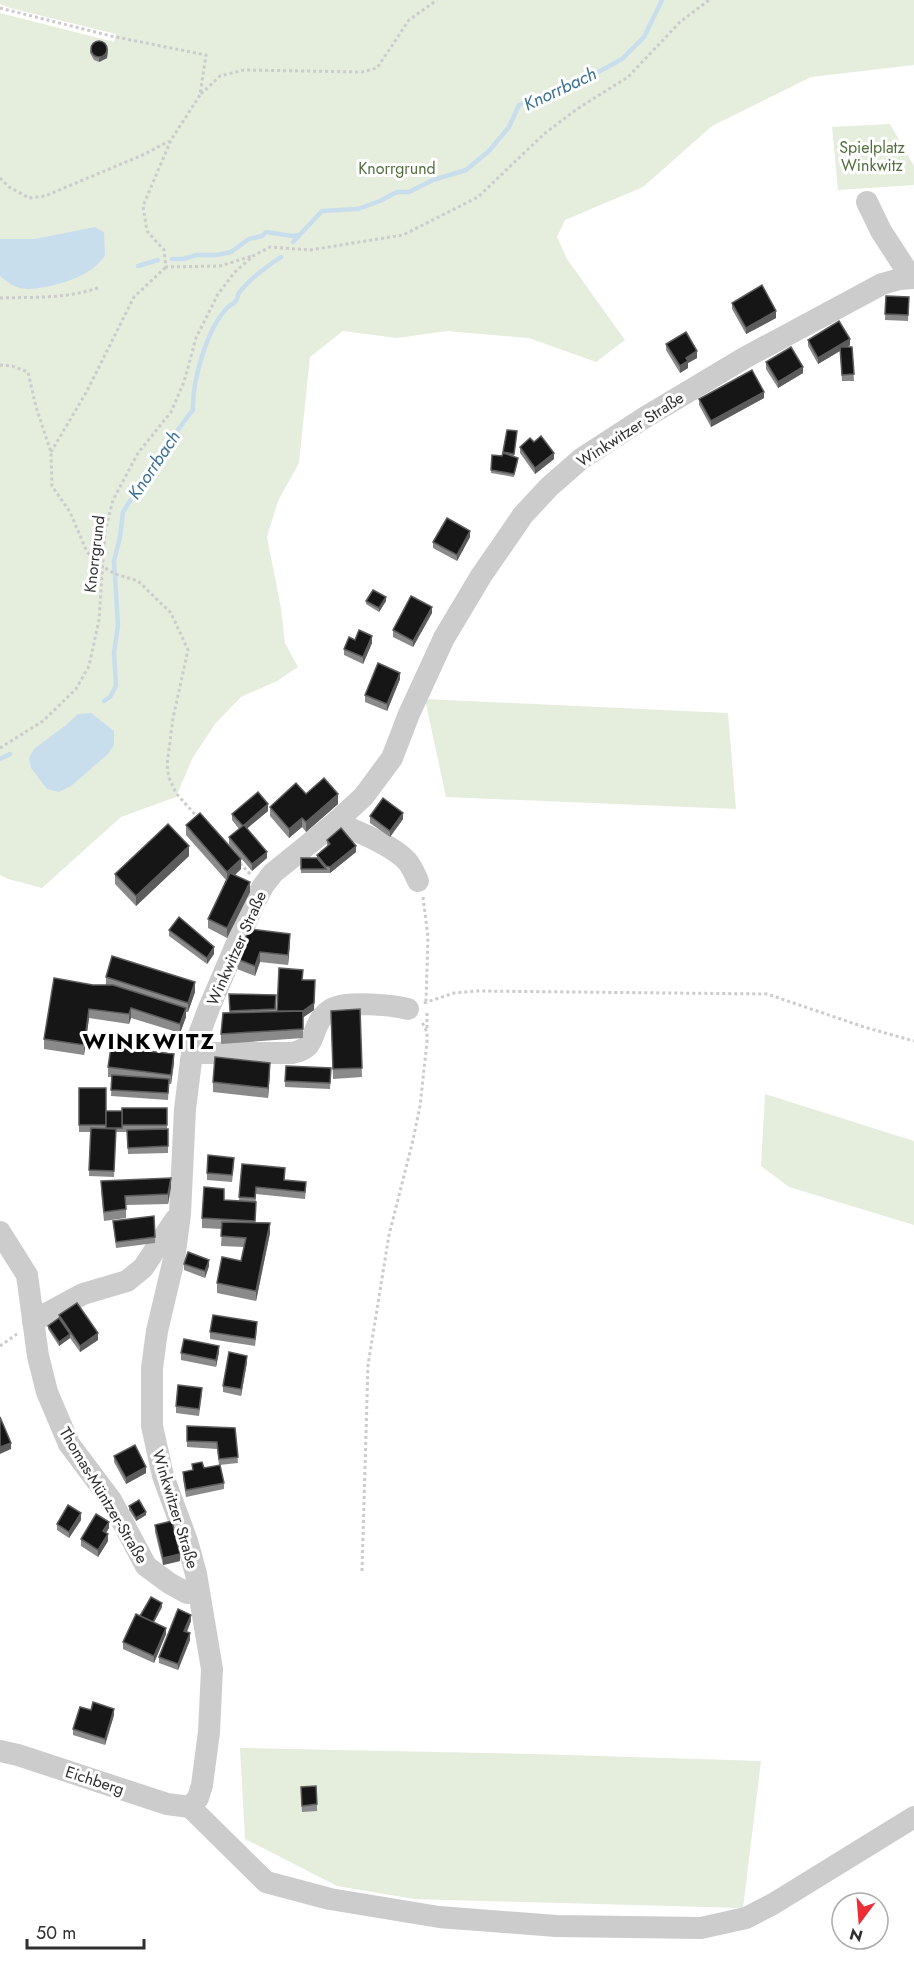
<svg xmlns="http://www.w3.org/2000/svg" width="914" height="1975" viewBox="0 0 914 1975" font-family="Jost,sans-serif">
<rect width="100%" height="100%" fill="#fff"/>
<g fill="#e5eddd">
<path d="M0,0H914V65L811,77L712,126L643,187L565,220L557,237L567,259L625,340L596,362L529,338L447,331L397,338L343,331L310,357L299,463L278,501L267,537L281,608L285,643L298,667L277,681L241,697L215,724L192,759L176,797L121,817L42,888L8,879L0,875V13L114,42L116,34L10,8L0,4Z"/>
<path d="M890,124L914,166V185L838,190L832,127Z"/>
<path d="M425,699L728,713L736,809L446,797Z"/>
<path d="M765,1094L914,1141V1225L789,1187L761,1166Z"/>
<path d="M240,1748L534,1754L761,1761L743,1908L414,1899L337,1886L245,1839Z"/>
</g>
<g fill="#c9deed">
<path d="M95,227L104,232L105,256C99,263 92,270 84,274C69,282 36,292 20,288C12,286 6,281 0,276V239H35Z"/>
<path d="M91,713L114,731V745L108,754L71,786L59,792L47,789L31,768L29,758L34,749L66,725L78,714Z"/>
</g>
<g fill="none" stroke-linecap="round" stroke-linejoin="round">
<g stroke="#c9deed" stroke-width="4.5">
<path d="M293,242L322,211L358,209L380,201L397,192H409L433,180L466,170L489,151L509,127L519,105L541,95L569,88L622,59L644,37L662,0"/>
<path d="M172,259H183L197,255H217L231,252L249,239L262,236L266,232L292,236L299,235"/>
<path d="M138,266L158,260"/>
<path d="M104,701L110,697L116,686L114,653L118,625L114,561L120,537L123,512L169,440C179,431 184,420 193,410C192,381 207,328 228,307C230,305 233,304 235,302C238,298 237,297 239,293C249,279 266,267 281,257"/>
<path d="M0,759L10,754"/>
</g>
<g stroke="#ccc" stroke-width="3" stroke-dasharray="3 3" stroke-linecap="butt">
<path d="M0,8L111,36L206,55L200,95L171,140L143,206L147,231L164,250L166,267L220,266L252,256"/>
<path d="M201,94L220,76L244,70L362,72L377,68L409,20L437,0"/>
<path d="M0,178L9,187L29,198L45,196L145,154L169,141"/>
<path d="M0,298C34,297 68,299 100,287"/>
<path d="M0,365L12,366L28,372L36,407L51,452L52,486L70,512L87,552L102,566L115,574L138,581L171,613L188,650L173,718L167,765L169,778L176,793L199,819"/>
<path d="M51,452L87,391L134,297L166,267"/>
<path d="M0,748L43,721L76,689L89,666L99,620L105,531L113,500L138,453L171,412L184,382L196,338L218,294L234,273L253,256L270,247L310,250L403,235L478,197L544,134L577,109L628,77L680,22L709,0"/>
<path d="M240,863L250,874"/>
<path d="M423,897L428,937L426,1001"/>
<path d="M424,1003L454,993L477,991L767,994L864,1027L914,1041"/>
<path d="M427,1013V1028"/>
<path d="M0,1346L17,1334"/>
<path d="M362,1571L368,1365L389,1235L413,1140L420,1106L427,1042V1032L421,1020"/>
</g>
<g stroke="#ccc" stroke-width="22">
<path d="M867,202L881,231L905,268"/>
<path d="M336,822C357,832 391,844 407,861C412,867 415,874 418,881"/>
<path d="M192,1053H292C318,1048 309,1033 323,1016C325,1014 331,1009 334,1008C347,1001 394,1005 408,1009"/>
<path d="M0,1232L27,1275L38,1356L47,1392L69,1444L111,1500L146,1566L169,1583L187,1593H199"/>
<path d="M33,1321L83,1294L127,1281L143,1268L175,1220"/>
<path d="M0,1751L18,1755L167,1804L190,1807"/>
<path d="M190,1807L198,1798L202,1785L209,1732L212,1669L196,1574L187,1541L163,1476L152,1426V1368L157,1331L174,1259L180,1214L185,1109L192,1053L209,1008L254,903L263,886L273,873L336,822L364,796L392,758L409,714L444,638L481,576L523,515L549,487L581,459L644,418L746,357L882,284L900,279L914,278"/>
<path d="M190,1807L266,1882L330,1899L439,1917L556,1926L701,1928L746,1918L773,1904L914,1817"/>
</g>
</g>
<g fill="#8a8a8a">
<path d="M90,50L108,51L107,58L99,62L94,60L90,53Z"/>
<path d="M886,296L909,297L908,321L885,320Z"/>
<path d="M732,303L776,318L746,334L732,309Z"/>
<path d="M808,340L850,345L848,347H852L854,381H842L840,351L818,364L808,346Z"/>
<path d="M666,344L697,358L688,363V368L680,373L666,350Z"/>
<path d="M766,362L803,373L778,388L766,369Z"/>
<path d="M764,398L711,427L699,405V399Z"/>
<path d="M507,430L517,435L514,456L518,461L514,477L491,473V470L502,456Z"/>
<path d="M534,442L554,459L535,474L520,453V447Z"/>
<path d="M470,537L457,561L433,548V542Z"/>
<path d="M366,601H386L379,612L366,604Z"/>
<path d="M432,613L413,647L393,637V630Z"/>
<path d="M355,640L372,643L363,664L344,655V649Z"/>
<path d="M400,679L387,711L365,702V695Z"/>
<path d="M306,794L338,804L306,832L302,827L289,838L270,816V807Z"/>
<path d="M268,811L247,828L267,858L252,871L229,844V837L239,829L232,820V814Z"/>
<path d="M370,816L403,819L390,837L370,823Z"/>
<path d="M186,825L241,869L235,875L250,892L227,938L208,928V919L226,880L186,835Z"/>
<path d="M327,840L356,852L330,873H301V858H317V855L327,846Z"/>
<path d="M189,856L136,906L115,884V874Z"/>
<path d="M169,930L214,954L207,964L169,936Z"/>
<path d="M290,943L288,965L260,962L255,976L237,969V959Z"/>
<path d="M106,977L195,992L188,1012H186V1017L180,1033L131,1018L129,1024L89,1018L84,1055L44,1049V1039L93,985H106Z"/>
<path d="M302,980L314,1010L303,1017V1038L221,1044V1034L230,1013L229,994L276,995V1011H277Z"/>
<path d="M360,1009L362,1077L333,1079L331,1021Z"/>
<path d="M174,1063L171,1084H169L168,1100L111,1096L112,1077H108V1067Z"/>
<path d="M331,1068L330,1089L285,1087V1081Z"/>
<path d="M270,1073L268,1098L213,1092V1082Z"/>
<path d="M79,1088L106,1111H122L167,1108V1129H168V1153L128,1154L127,1132H116L114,1177L89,1176L90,1132H79Z"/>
<path d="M234,1164L232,1182L207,1180V1173Z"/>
<path d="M242,1164L306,1189L305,1199L256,1194L255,1223L270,1233L256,1301L217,1293V1283L241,1261L244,1247L221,1246L222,1229L202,1228V1218L224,1200L239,1201Z"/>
<path d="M101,1181L171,1187L168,1204L126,1205V1218L104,1221L101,1191Z"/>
<path d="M113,1221L155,1237V1243L116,1248Z"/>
<path d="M184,1264L209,1266L205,1278L184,1270Z"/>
<path d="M59,1315L98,1340L80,1352L70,1338L59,1346L48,1329V1326L59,1318Z"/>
<path d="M257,1329L255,1346L210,1339V1332Z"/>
<path d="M219,1352L216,1367L181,1360V1353Z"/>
<path d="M247,1362L241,1396L223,1392V1386Z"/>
<path d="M202,1394L199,1416L176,1413V1406Z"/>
<path d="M187,1426L235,1428L238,1463L219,1465L217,1449L187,1447Z"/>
<path d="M114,1456L146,1473L126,1484L114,1462Z"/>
<path d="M192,1464L204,1468L224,1483V1489L186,1497L183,1479V1472L192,1471Z"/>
<path d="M129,1506L146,1515L136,1521L129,1510Z"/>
<path d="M81,1520L69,1538L57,1530V1524Z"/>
<path d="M155,1525L180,1561L163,1565L155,1532Z"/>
<path d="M109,1528L106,1533L108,1541L98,1557L81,1546V1539Z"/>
<path d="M162,1607L154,1622L166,1634L154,1663L123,1649V1642Z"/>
<path d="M191,1621L187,1632L190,1640L178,1670L159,1663V1657Z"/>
<path d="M91,1710L114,1715L105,1745L73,1735V1729Z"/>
<path d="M301,1794L317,1804V1811L302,1812Z"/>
</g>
<g fill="#5c5c5c">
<path d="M108,48L107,58L99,62V59Z"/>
<path d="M776,311V318L746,334V328Z"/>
<path d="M850,339V345L818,364V358Z"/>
<path d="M697,351V358L688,363V368L680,373V366L686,358Z"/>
<path d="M803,367V373L778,388V382Z"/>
<path d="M764,392V398L711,427V421Z"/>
<path d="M554,453V459L535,474V468Z"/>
<path d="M470,531V537L457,561V555Z"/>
<path d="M386,597V601L379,612V608Z"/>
<path d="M432,607V613L413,647V641Z"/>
<path d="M372,636V643L363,664V657Z"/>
<path d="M400,673V679L387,711V704Z"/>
<path d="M338,794V804L306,832V822Z"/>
<path d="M268,804V811L243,832V826Z"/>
<path d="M403,813V819L390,837V831Z"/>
<path d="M302,818V827L289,838V829Z"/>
<path d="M189,846V856L136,906V896Z"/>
<path d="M356,846V852L330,873V867Z"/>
<path d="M267,852V858L252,871V864Z"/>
<path d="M241,859V869L227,882V872Z"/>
<path d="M250,882V892L227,938V928Z"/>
<path d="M290,934V943L288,965V955Z"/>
<path d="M214,947V954L207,964V958Z"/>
<path d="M260,952V962L255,976V966Z"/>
<path d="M315,980L314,1010L301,1019V1012Z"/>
<path d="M195,982V992L188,1012V1003Z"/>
<path d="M131,1008V1018L129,1024V1014Z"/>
<path d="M186,1008V1017L180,1033V1024Z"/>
<path d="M89,1009V1018L84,1055V1045Z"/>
<path d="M174,1054V1063L171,1084V1075Z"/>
<path d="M270,1063V1073L268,1098V1088Z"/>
<path d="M171,1178V1187L168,1204V1194Z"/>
<path d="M270,1223V1233L256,1301V1291Z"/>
<path d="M209,1260V1266L205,1278V1271Z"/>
<path d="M98,1333V1340L80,1352V1346Z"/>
<path d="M70,1334V1338L59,1346V1342Z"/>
<path d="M219,1346V1352L216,1367V1360Z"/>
<path d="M247,1356V1362L241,1396V1389Z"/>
<path d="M11,1443V1449L0,1454V1447Z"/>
<path d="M146,1467V1473L126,1484V1478Z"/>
<path d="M146,1512V1515L136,1521V1518Z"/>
<path d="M81,1513V1520L69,1538V1532Z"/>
<path d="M109,1522V1528L103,1537V1531Z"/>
<path d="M108,1534V1541L98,1557V1550Z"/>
<path d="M180,1554V1561L163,1565V1558Z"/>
<path d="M162,1603V1607L152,1626V1623Z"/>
<path d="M191,1615V1621L184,1638V1631Z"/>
<path d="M166,1628V1634L154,1663V1656Z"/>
<path d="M190,1633V1640L178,1670V1664Z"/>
<path d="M114,1709V1715L105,1745V1739Z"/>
</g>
<g fill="#161616" stroke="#5c5c5c" stroke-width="1.5">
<circle cx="99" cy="49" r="8"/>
<path d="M762,285L776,311L746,328L732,303Z"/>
<path d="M886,296L909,297L908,315L885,314Z"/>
<path d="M839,321L850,339L818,358L808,340Z"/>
<path d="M686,332L697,351L686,358L688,361L680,366L666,344Z"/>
<path d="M791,347L803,367L778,382L766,362Z"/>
<path d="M840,347H852L854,374L842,375Z"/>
<path d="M752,370L764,392L711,421L699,399Z"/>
<path d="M507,430L517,431L514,454L503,452Z"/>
<path d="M541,436L554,453L535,468L520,447L530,438L534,442Z"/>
<path d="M503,453L518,458L514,474L491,470L492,455L502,456Z"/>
<path d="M447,518L470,531L457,555L433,542Z"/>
<path d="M373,590L386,597L379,608L366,601Z"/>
<path d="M411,596L432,607L413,641L393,630Z"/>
<path d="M359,630L372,636L363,657L344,649L349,637L355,640Z"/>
<path d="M378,663L400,673L387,704L365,695Z"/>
<path d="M324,778L338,794L306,822L302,818L289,829L270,807L296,783L306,794Z"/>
<path d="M258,792L268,804L243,826L232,814Z"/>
<path d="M383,798L403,813L390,831L370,816Z"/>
<path d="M200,813L241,859L227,872L186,825Z"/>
<path d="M168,824L189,846L136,896L115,874Z"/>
<path d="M244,825L267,852L252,864L229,837Z"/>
<path d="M341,828L356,846L330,867L326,866L317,855L330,844L327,840Z"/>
<path d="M301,858H317L326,869H301Z"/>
<path d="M230,873L250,882L227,928L208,919Z"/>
<path d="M179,917L214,947L207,958L169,930Z"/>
<path d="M249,929L290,934L288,955L260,952L255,966L237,959Z"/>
<path d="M112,956L195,982L188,1003L106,977Z"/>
<path d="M279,968L303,970L302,980H315L314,1003L303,1011H277Z"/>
<path d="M54,978L93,985H113L186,1008L180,1024L131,1008L129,1014L89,1009L84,1045L44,1039Z"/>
<path d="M229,994L276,995L275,1009L230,1011Z"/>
<path d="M360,1009L362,1068L333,1069L331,1011Z"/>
<path d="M303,1011V1029L221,1034L223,1013Z"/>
<path d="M111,1047L174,1054L171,1075L108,1067Z"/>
<path d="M215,1057L270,1063L268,1088L213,1082Z"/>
<path d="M286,1066L331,1068L330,1083L285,1081Z"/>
<path d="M112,1075L169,1079L168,1093L111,1090Z"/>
<rect x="79" y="1088" width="27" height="37"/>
<rect x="122" y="1108" width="45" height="17"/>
<rect x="106" y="1111" width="16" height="17"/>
<path d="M91,1128L116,1129L114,1171L89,1170Z"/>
<path d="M168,1129V1146L128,1148L127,1130Z"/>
<path d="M208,1155L234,1158L232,1175L207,1173Z"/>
<path d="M242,1164L285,1168L284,1180L306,1182L305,1192L256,1187L255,1198L239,1197Z"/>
<path d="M171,1178L168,1194L125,1196L126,1209L104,1212L101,1181Z"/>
<path d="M204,1187L224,1189V1200L256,1202L255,1221L202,1218Z"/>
<path d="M154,1216L155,1237L116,1242L113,1221Z"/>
<path d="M222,1222L270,1223L256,1291L217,1283L222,1257L241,1261L246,1238L221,1236Z"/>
<path d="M188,1252L209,1260L205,1271L184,1264Z"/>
<path d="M77,1303L98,1333L80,1346L59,1315Z"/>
<path d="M213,1315L257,1322L255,1339L210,1332Z"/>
<path d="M59,1318L70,1334L59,1342L48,1326Z"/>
<path d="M184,1339L219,1346L216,1360L181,1353Z"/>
<path d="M229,1352L247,1356L241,1389L223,1386Z"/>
<path d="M178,1385L202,1388L199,1409L176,1406Z"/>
<path d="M0,1417L11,1443L0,1447Z"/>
<path d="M187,1426L235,1428L238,1457L219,1459L217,1442L187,1441Z"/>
<path d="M135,1445L146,1467L126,1478L114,1456Z"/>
<path d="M202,1462L204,1468L220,1465L224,1483L186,1490L183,1472L193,1470L192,1464Z"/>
<path d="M139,1500L146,1512L136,1518L129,1506Z"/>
<path d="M68,1505L81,1513L69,1532L57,1524Z"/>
<path d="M96,1514L109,1522L103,1531L108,1534L98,1550L81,1539Z"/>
<path d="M172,1521L180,1554L163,1558L155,1525Z"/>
<path d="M151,1597L162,1603L153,1622L140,1616Z"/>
<path d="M178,1609L191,1615L184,1631L190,1633L178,1664L159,1657Z"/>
<path d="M136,1614L166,1628L154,1656L123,1642Z"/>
<path d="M93,1702L114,1709L105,1739L73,1729L80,1707L91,1710Z"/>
<path d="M316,1786L317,1804L302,1806L301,1787Z"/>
</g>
<g text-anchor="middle" stroke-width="6" stroke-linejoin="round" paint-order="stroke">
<g font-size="16" fill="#516d3b" stroke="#fff">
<text x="872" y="153">Spielplatz<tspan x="872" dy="18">Winkwitz</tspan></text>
<text x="397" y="174">Knorrgrund</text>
</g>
<g font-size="16" fill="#2f2f2f" stroke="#fff">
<text transform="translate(630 429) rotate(-33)" y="6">Winkwitzer Straße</text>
<text transform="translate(94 554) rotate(-83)" y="6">Knorrgrund</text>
<text transform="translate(236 948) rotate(-66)" y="6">Winkwitzer Straße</text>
<text transform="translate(104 1495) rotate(59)" y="6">Thomas-Müntzer-Straße</text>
<text transform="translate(176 1509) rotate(73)" y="6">Winkwitzer Straße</text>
<text transform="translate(95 1780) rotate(18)" y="6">Eichberg</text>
</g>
<g font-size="18" font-style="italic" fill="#3a6f95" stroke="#fff">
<text transform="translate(560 89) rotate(-25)" y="6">Knorrbach</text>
<text transform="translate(154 465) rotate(-56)" y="6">Knorrbach</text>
</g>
<g font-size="22" font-weight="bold" letter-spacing="1.5" fill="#000" stroke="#fff">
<text x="149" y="1049">WINKWITZ</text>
</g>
</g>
<g transform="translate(860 1921) rotate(196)"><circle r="28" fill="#ffffff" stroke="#acacac" stroke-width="1.5"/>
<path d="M0-4.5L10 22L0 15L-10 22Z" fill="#eb2d36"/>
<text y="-9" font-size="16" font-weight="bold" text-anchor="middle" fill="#2f2f2f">N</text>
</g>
<path d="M27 1939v9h117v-9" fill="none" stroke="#2f2f2f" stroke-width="3"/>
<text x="36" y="1939" font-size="18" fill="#2f2f2f" stroke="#ffffff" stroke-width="4.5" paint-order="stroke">50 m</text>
</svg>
